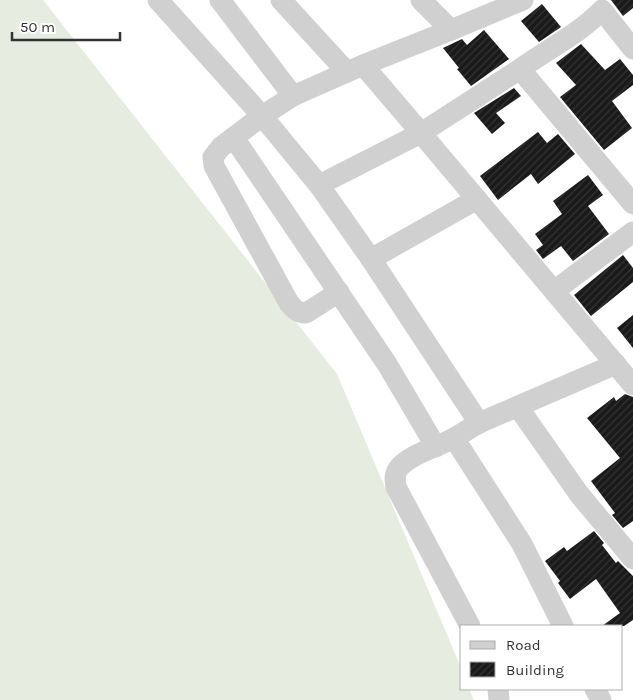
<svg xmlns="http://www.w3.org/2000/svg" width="633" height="700" viewBox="0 0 633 700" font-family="Karla,sans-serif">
<defs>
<pattern id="building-hatch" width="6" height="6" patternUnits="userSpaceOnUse" patternTransform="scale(1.25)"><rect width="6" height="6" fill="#1a1a1a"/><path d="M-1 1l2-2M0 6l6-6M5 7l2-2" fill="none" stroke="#333"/></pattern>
</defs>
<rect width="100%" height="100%" fill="#fff"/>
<path fill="#e6ecdf" d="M0,0H43L337,374L462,670V689H469L474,700H0Z"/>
<g fill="url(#building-hatch)">
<path d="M611,0H633V8L623,16Z"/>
<path d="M542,4L561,27L539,42L521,21Z"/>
<path d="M484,30L509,59L471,86L457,69L459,68L443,48L462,39L467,45Z"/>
<path d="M581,44L605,70L620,59L633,75V85L612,101L632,128L604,150L560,97L576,85L556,63Z"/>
<path d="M514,88L521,96L496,113L505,123L492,134L474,113Z"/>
<path d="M538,132L547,143L558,134L575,154L538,184L531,174L498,200L480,176Z"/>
<path d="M588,175L603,195L588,206L609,234L573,261L561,246L543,259L536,250L543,245L535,234L562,214L553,201Z"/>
<path d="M623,255L633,268V282L591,316L574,295Z"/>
<path d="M633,315V348L617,328Z"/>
<path d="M625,394L633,397V521L623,528L612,515L615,513L591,481L620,458L587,418L614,397L616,401Z"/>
<path d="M594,531L604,543L602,545L616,563L618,561L633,576V620L624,626H602L620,613L596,579L570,599L558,583L560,581L545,561L564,547L567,551Z"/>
</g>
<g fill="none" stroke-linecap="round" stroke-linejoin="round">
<g stroke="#d0d0d0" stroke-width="21">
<path d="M158,0L262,116L319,185L371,259"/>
<path d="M220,0L293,96"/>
<path d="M281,0L347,72"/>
<path d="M421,0L451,30L363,65L421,133L633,385"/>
<path d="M451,30L523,0"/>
<path d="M633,49L602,10C579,34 548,49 520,69L633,204"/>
<path d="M234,138L387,364L436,447"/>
<path d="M319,185L421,133L520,69"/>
<path d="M477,199L371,259L479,423L616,364"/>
<path d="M554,291L633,232"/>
<path d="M339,292L306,313C298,313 294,309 289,303L214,166L213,157L221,147L262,116L293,96L363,65"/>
<path d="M518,407L579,494L633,559"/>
<path d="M454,438L522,544L563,626"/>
<path d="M470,626L396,487C395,481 394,475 398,469C408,455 437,447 452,439C462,434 470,428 479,423"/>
<path d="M498,689L499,700"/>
<path d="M595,689L601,700"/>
</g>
</g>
<rect x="460" y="625" width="162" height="65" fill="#ffffff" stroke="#adadad"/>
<rect x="470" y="641" width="25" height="8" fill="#d0d0d0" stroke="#adadad"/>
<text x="506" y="650" font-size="15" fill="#333333">Road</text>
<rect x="470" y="662" width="25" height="15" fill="url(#building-hatch)" stroke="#adadad"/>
<text x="506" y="675" font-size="15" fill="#333333">Building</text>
<path d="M12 32v8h108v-8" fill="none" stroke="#333333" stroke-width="2.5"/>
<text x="20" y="32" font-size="15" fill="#333333" stroke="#ffffff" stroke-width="4" paint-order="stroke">50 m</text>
</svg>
